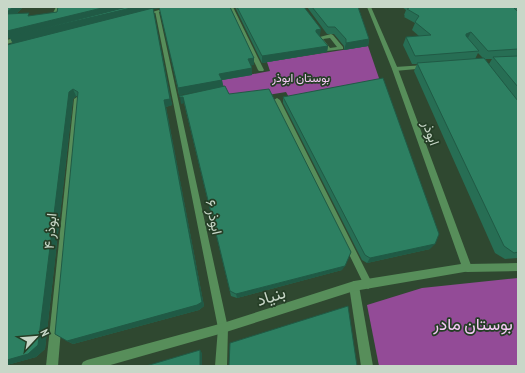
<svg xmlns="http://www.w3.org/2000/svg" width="525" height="373" viewBox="0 0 525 373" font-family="'PT Sans Narrow',Vazirmatn,sans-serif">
<rect width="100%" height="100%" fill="#2f4830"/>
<g fill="#934b97">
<path d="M368,46L381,84L291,101L286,92L230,101L221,80L270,71L267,62Z"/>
<path d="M518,278V366H379L367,305L422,288Z"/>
</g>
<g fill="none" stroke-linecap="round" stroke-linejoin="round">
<path fill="#578e5a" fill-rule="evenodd" d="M277,98L280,100L371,281L373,284L371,287L368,289L365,287L274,100Z"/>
<g fill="#578e5a" fill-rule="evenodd">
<path d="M56,7H60L57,17L54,19L51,17Z"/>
<path d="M229,7H233L264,70L263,71H259L258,70Z"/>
<path d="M155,11L159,12L228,328L227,366H215L218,328Z"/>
<path d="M331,34L333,35L343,47V49L327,51L316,38ZM330,38L337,47L330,48L323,39Z"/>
<path d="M425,65L427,66V68L395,71L392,69L395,67Z"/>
<path d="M77,97L80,99L58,366H46L74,99Z"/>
<path d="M518,263V271L467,272L464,271L462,268L464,265L467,264Z"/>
<path d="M354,281L357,283L359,286L373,366H361L349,286L351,283Z"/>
</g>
<g fill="#578e5a" fill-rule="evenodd">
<path d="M169,7H177L144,16L142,15Z"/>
<path d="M367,7H371L398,69L472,268L470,271L354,291L223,333L107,366H81L83,362L87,360L223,323L354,281L461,264L392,69Z"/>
<path d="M21,36L23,37V39L7,44V40Z"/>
</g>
</g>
<g fill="#276e54" fill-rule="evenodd">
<path d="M7,7H23L16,14L31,16L57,12L58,7H230L254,58V65H251L252,75L222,80L223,86L229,94L342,270L237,298L231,296L184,103L181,104L214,88L179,95L160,8L153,9L172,105L166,107L204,306L199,310L73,344L67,341L78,97L76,96L73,99L45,349L36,357L7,365V45L13,43L10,38Z"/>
<path d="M235,7H304L320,35L319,36L328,46L327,52L262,63Z"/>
<path d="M307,7H358L369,39L368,46L344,50V46L334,34H327Z"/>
<path d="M402,7H518V258L505,259L495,253L414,71L417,64H412L403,45L406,37L419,36L412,30L415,23L404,17L405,16L404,15L406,10ZM478,53L483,58L475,59ZM485,59H492L489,64Z"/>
<path d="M283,97L430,249L367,263L362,260L283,103Z"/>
</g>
<g fill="#205a45">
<path d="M13,7H23L9,21L7,17V12Z"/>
<path d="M106,7H163L153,9L172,105L166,107L204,306L199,310L73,344L67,341L164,100L13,44L10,38L7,39V31Z"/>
<path d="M321,29L320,35L316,37L315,39L316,30Z"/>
<path d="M471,32L467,40L462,42L466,34Z"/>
<path d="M369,39L368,46L344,50L346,43Z"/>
<path d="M328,46L327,52L262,63V56Z"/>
<path d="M254,58V65L248,66V59Z"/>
<path d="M252,68V75L222,80L223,87L179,95L178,88L219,74Z"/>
<path d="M73,89L76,96L73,99L45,349L36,357L7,365V360L69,92Z"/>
<path d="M180,97H183L184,103L181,104Z"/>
<path d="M435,244L430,249L367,263L370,258Z"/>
<path d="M345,266L342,270L237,298L236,294Z"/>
<path d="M200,350L202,353V366H200Z"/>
</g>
<g fill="#2d8062" stroke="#205a45">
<path d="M7,7H13L7,12Z"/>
<path d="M58,7H106L7,31V14L29,13L28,16L57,12Z"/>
<path d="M127,7H135L9,37Z"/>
<path d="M159,7H230L254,58L248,59L252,68L219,74L222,80L178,88Z"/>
<path d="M237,7H304L321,29L316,30V32L328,46L262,56Z"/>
<path d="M312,7H358L369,39L346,43V39L335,27H328Z"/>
<path d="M407,7H513L518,12V49L488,51L471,32L466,34V36L479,51L415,56L406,37L431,35L415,22L419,16L407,9L409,8Z"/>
<path d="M153,8L170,99L164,100L202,302L197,305L67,341L55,334L78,92L73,89L69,92L38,345L28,354L7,360V45Z"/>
<path d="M518,56V87L493,57Z"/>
<path d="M484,58L518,101V252L514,253L504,246L417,63Z"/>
<path d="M383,78L439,234L435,244L370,258L365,255L283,97Z"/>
<path d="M225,86L229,94L269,89L351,252L345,266L236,294L230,291L183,97H180L179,96Z"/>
<path d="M348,306L357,366H229L230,343Z"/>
<path d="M200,350V366H146Z"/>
</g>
<g text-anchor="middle" stroke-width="3.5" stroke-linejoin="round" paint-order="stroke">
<g font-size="12" fill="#f5caf5" stroke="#253e26">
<text x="301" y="82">بوستان ابوذر</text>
</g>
<g font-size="14" fill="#c8d7c8" stroke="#253e26">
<text transform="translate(431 133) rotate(70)" y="5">ابوذر</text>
<text transform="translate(214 217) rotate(78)" y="5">ابوذر ۶</text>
<text transform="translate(50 231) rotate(-85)" y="5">ابوذر ۴</text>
</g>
<g font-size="17" fill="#c8d7c8" stroke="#253e26">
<text transform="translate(271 296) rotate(-18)" y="6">بنیاد</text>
</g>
<g font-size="17" fill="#f5caf5" stroke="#253e26">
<text x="473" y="330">بوستان مادر</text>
</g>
</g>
<rect width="525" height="373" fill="none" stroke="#c8d7c8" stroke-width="16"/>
<g transform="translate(36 337) rotate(64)" stroke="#253e26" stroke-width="3" paint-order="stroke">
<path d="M0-3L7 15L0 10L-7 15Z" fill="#c8d7c8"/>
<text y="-6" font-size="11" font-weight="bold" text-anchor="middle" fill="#c8d7c8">N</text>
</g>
</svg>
